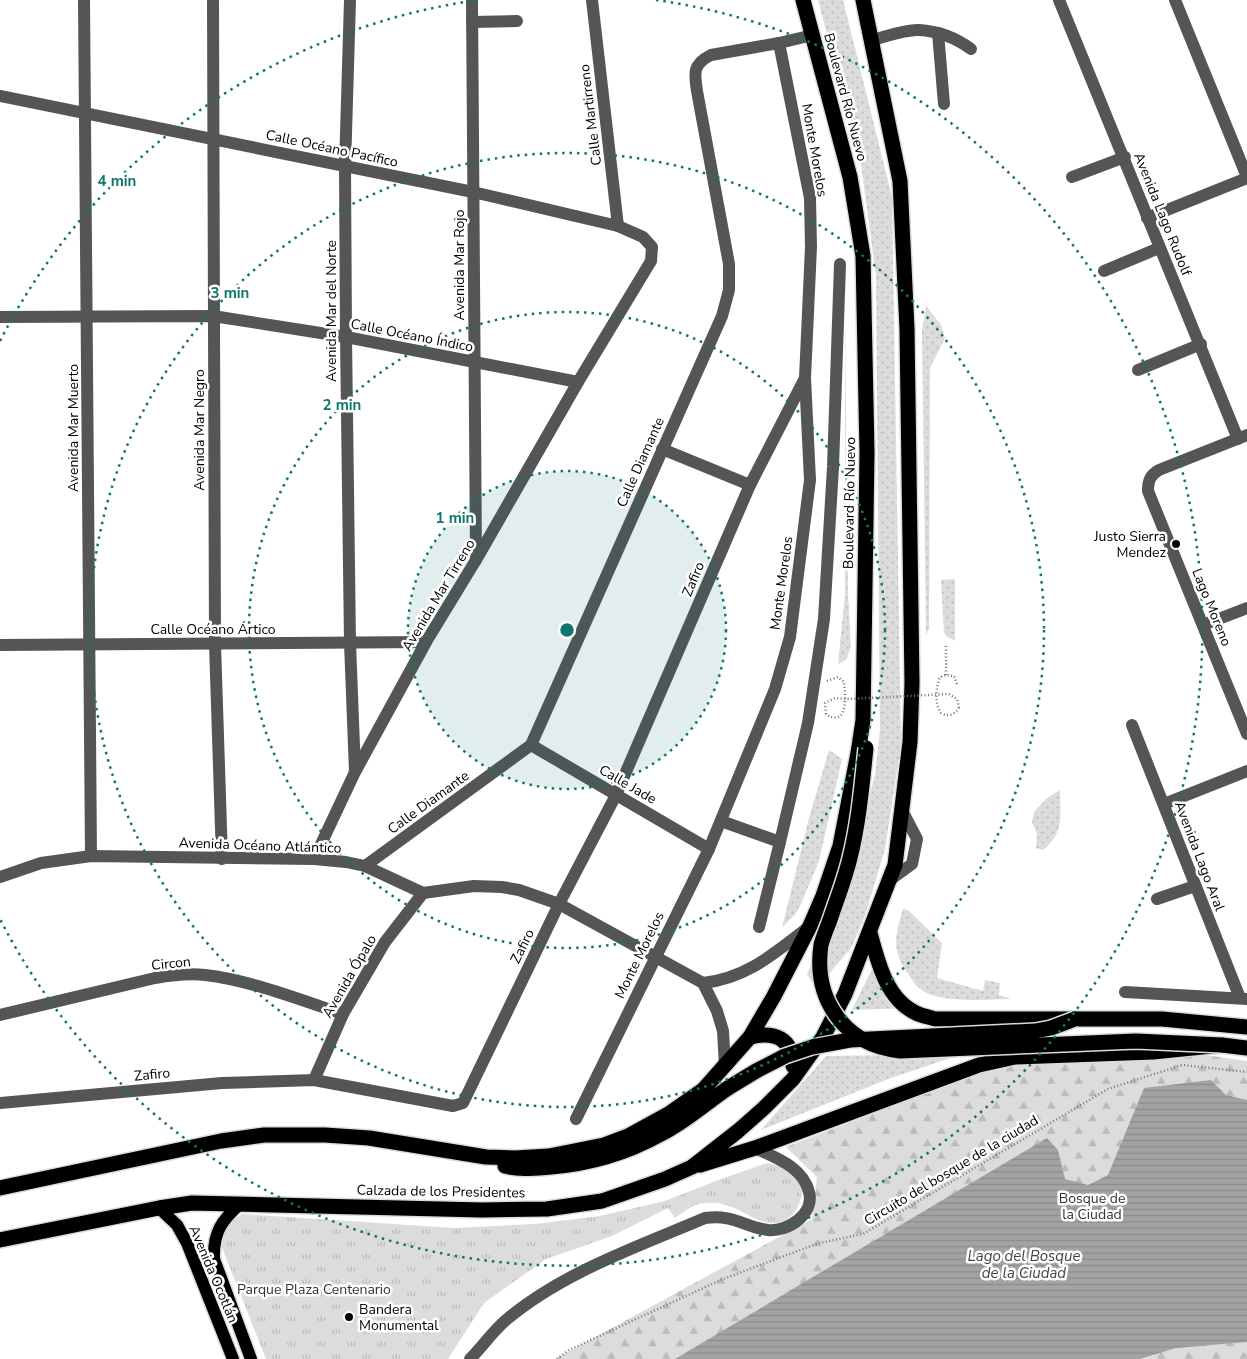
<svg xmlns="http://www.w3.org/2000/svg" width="1247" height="1359" viewBox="0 0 1247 1359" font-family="'Nunito Sans',sans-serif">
<defs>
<pattern id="grass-dots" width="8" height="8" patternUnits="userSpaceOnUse" patternTransform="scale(1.25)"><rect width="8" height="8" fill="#dcdcdc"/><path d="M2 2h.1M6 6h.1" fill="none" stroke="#bbb" stroke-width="1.8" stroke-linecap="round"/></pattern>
<pattern id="forest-firs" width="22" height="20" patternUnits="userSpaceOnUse" patternTransform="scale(1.25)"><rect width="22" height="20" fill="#dcdcdc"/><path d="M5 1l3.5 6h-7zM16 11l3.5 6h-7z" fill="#bbb"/></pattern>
<pattern id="park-tufts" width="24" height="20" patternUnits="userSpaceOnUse" patternTransform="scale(1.25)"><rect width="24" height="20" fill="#dcdcdc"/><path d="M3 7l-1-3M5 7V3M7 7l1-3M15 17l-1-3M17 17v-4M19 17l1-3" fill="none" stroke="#bbb"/></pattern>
<pattern id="water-rules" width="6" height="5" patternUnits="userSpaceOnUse" patternTransform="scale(1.25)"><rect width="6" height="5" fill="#a3a3a3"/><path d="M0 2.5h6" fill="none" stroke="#8b8b8b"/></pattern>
</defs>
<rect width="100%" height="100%" fill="#fff"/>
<g fill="url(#grass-dots)">
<path d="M818,0H843L892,197L901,745L885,849L865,916L851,948L823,981L817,984L812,982L807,974L849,874L875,775L880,730L876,276L861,164Z"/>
<path d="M926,306L941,325L945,338L930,368L929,628L926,635L922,330Z"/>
<path d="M845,316L848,593L851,647L846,660L838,664L845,594Z"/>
<path d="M955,579V641L946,636L944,632L941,580Z"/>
<path d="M829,750L842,759L819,861L801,904L796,913L782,928L809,818Z"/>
<path d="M1060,790C1060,816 1065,832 1043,850L1036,848L1037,834L1032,822L1034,812L1046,799Z"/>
<path d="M903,909L908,910L942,943L937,978L983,991L985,980L1000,983L999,995L1011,999C987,999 945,1004 923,991C916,987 911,978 906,971C891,949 896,932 903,909Z"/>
<path d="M875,963L908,1008L852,1010Z"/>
<path d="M962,1054L891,1078L761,1130L826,1056Z"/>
</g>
<path fill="url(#forest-firs)" d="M1142,1046L1247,1061V1359H555L812,1219L817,1177L786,1147L1003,1064Z"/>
<path fill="url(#park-tufts)" d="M767,1163C776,1164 792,1170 798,1178C807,1193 798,1214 784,1221C763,1231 742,1207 722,1204C716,1202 705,1203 699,1204C691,1206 682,1213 675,1218L668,1208L612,1236L546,1259L484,1303L448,1359H266L221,1245L228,1224L242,1214L454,1228L535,1224L600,1216L665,1201L721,1179Z"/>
<path fill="url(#water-rules)" d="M1211,1080L1226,1095L1247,1100V1342L1176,1348L1140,1359H675L1047,1138L1058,1150L1065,1179L1088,1185L1108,1175L1144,1088Z"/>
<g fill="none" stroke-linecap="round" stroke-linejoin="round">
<defs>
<g id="major">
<path d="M241,1203C222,1220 213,1232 214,1259L251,1359"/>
<path d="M159,1208L177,1225L187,1243L233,1359"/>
</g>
<g id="highway">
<path d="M870,933C878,962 886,999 916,1013C922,1016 929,1017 935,1019H1162L1247,1027"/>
<path d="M750,1037C774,1031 793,1038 793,1066"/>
<path d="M700,1165L755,1148L979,1065L1015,1057L1153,1052L1222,1045L1247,1048"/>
<path d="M505,1166C519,1170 536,1168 551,1167C589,1164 627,1153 661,1134C685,1122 706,1103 728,1088"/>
<path d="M0,1188L221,1141L264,1135H325L369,1138L486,1157L515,1158L549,1156L604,1145L628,1136L670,1113L703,1090L750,1037L774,996L810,926L823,896L840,846L858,753L863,720L867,453L863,256L850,177L803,0"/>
<path d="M0,1240L159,1208L192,1203L482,1210L547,1209L602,1201L665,1179L692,1167L738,1131L764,1108L793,1079L823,1037L845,994L895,865L910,742L912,683L907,329L900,181L863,0"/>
</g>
</defs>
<use href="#major" stroke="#dbdbdb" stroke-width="15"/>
<use href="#highway" stroke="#dbdbdb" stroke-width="18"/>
<g stroke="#777" stroke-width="2.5" stroke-dasharray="1 2.5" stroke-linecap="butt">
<path d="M946,675V646"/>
<path d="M827,681L838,677L844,682C845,693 849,725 829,716"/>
<path d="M957,684L954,676L946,675L940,677C936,688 934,702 941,713C949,717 954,715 959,708"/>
<path d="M557,1359L569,1350L723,1279L819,1243L863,1234L1108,1089L1182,1065L1247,1072"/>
</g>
<g stroke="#555" stroke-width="12">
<path d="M84,0L91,856"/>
<path d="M213,0L215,644L222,859"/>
<path d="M350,0L345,167L346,337L350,643L355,772"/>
<path d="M472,0L476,560"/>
<path d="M592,0L618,226"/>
<path d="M1059,0L1238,439"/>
<path d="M1175,0L1247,177"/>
<path d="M472,22L517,21"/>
<path d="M938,33L944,104"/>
<path d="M872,40C885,37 906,29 919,30C937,31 956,38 971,49"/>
<path d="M0,96L473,192L618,226L643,237L652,247L651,261L578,382L476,560L426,642L355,772L314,859"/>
<path d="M1072,177L1125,157"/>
<path d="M1147,218L1247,178"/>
<path d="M1104,271L1159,248"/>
<path d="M0,317L213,316L346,337L578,382"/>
<path d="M1138,370L1201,344"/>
<path d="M1247,435L1159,470C1150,475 1148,481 1148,491L1247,734"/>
<path d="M662,449L750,485"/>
<path d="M1203,625L1247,608"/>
<path d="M0,645L426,642"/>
<path d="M1132,725L1240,998"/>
<path d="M531,745L709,849"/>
<path d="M1164,804L1247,771"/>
<path d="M721,821L780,842L759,927"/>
<path d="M780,842L808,723L824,619L833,467L840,264"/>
<path d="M365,866L531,745L722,316L729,290V264L697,91C694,72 693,64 711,55L779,43"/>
<path d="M0,877L41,863L91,856L314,859L346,862L365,866L423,893L474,886L502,887L519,890L559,904L703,983L717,1011L723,1031L725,1066"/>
<path d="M890,880L912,864L917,839L903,812"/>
<path d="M1157,899L1195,886"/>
<path d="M703,983C748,978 776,952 810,926"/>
<path d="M1125,992L1247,999"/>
<path d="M0,1015L155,978C172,975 188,973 205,975C250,980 300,1000 343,1014"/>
<path d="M314,1080L343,1014L385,942L423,893"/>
<path d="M0,1103L222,1083L314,1080L453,1106L463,1103L559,904L616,795L750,485L805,378"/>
<path d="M576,1119L709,849L775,689L790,637L810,480L805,378L811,247L810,198L779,43L813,35"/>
<path d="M470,1359C483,1346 492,1332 506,1320C563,1272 637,1247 705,1218C734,1214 744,1227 768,1230C788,1232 815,1214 809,1192C803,1167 776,1158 755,1148"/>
</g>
<use href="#major" stroke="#000" stroke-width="12"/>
<use href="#highway" stroke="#000" stroke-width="15"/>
<defs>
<g id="highway-bridge">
<path d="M866,748C862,785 859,822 850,858C845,879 837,899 830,920C827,928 823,937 821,945C813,1000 845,1045 900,1051L1136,1041L1222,1045"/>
<path d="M728,1088L756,1071L785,1056L812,1047L850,1040L1035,1031L1051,1028L1075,1019"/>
</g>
</defs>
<use href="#highway-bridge" stroke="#dbdbdb" stroke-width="18" stroke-linecap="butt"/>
<path stroke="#777" stroke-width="2.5" stroke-dasharray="1 2.5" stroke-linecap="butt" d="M829,716L826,714L825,703L835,698L847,699L949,694L957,699L959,708"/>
<use href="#highway-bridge" stroke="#000" stroke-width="15"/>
</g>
<circle cx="567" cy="630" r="159" fill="#0f766e" fill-opacity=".12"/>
<g fill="none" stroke="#0f766e" stroke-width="2.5" stroke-dasharray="2.5 5">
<circle cx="567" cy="630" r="159"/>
<circle cx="567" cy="630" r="318"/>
<circle cx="567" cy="630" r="477"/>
<path d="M0 341A636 636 0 0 1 478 0M656 0A636 636 0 1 1 0 919"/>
</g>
<g fill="#000" stroke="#fff" stroke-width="2">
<circle cx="1176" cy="544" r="5"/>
<circle cx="349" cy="1317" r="5"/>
</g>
<g text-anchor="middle" stroke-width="5" stroke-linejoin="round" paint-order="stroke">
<g font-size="14" fill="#000" stroke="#fff">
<text transform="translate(846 97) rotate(75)" y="5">Boulevard Río Nuevo</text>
<text transform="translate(590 115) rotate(-97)" y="5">Calle Martirreno</text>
<text transform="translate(332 148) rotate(12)" y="5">Calle Océano Pacífico</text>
<text transform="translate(815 150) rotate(80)" y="5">Monte Morelos</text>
<text transform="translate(1163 214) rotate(68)" y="5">Avenida Lago Rudolf</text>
<text transform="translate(459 265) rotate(-90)" y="5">Avenida Mar Rojo</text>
<text transform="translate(331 311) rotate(-90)" y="5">Avenida Mar del Norte</text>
<text transform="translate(412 335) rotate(11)" y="5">Calle Océano Índico</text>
<text transform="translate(73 428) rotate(-90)" y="5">Avenida Mar Muerto</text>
<text transform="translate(199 430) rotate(-90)" y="5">Avenida Mar Negro</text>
<text transform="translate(640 462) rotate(-66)" y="5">Calle Diamante</text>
<text transform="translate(849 503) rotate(-89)" y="5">Boulevard Río Nuevo</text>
<text transform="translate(693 579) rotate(-67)" y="5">Zafiro</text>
<text transform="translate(781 583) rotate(-82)" y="5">Monte Morelos</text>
<text transform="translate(438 595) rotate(-59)" y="5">Avenida Mar Tirreno</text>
<text transform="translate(1212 607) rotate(68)" y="5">Lago Moreno</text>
<text x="213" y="634">Calle Océano Ártico</text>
<text transform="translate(628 784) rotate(30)" y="5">Calle Jade</text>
<text transform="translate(428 802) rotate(-36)" y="5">Calle Diamante</text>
<text transform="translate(260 845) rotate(2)" y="5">Avenida Océano Atlántico</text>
<text transform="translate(1200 856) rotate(69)" y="5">Avenida Lago Aral</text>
<text transform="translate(522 946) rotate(-64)" y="5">Zafiro</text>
<text transform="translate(639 955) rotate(-64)" y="5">Monte Morelos</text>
<text transform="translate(171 963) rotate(-6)" y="5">Circon</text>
<text transform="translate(349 976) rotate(-60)" y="5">Avenida Ópalo</text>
<text transform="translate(152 1074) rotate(-6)" y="5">Zafiro</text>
<text transform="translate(951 1170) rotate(-31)" y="5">Circuito del bosque de la ciudad</text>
<text transform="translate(441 1191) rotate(1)" y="5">Calzada de los Presidentes</text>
<text transform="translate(214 1274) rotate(67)" y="5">Avenida Ocotlán</text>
</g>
<g font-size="14" fill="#000" stroke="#fff" text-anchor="end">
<text x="1166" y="541">Justo Sierra<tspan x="1166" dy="16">Mendez</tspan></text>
<text x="359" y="1314" text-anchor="start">Bandera<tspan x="359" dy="16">Monumental</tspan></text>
</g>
<g font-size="14" fill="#333" stroke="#fff">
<text x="1092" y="1203">Bosque de<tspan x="1092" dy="16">la Ciudad</tspan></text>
<text x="314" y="1294">Parque Plaza Centenario</text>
</g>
<g font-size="15" font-style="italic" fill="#444" stroke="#fff">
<text x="1024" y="1261">Lago del Bosque<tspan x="1024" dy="17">de la Ciudad</tspan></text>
</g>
</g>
<circle cx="567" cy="630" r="8" fill="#0f766e" stroke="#fff" stroke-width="2.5"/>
<g font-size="15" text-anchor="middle" font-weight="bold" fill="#0f766e" stroke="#fff" stroke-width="5" stroke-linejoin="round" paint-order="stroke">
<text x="117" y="186">4 min</text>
<text x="230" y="298">3 min</text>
<text x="342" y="410">2 min</text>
<text x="455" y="523">1 min</text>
</g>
</svg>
